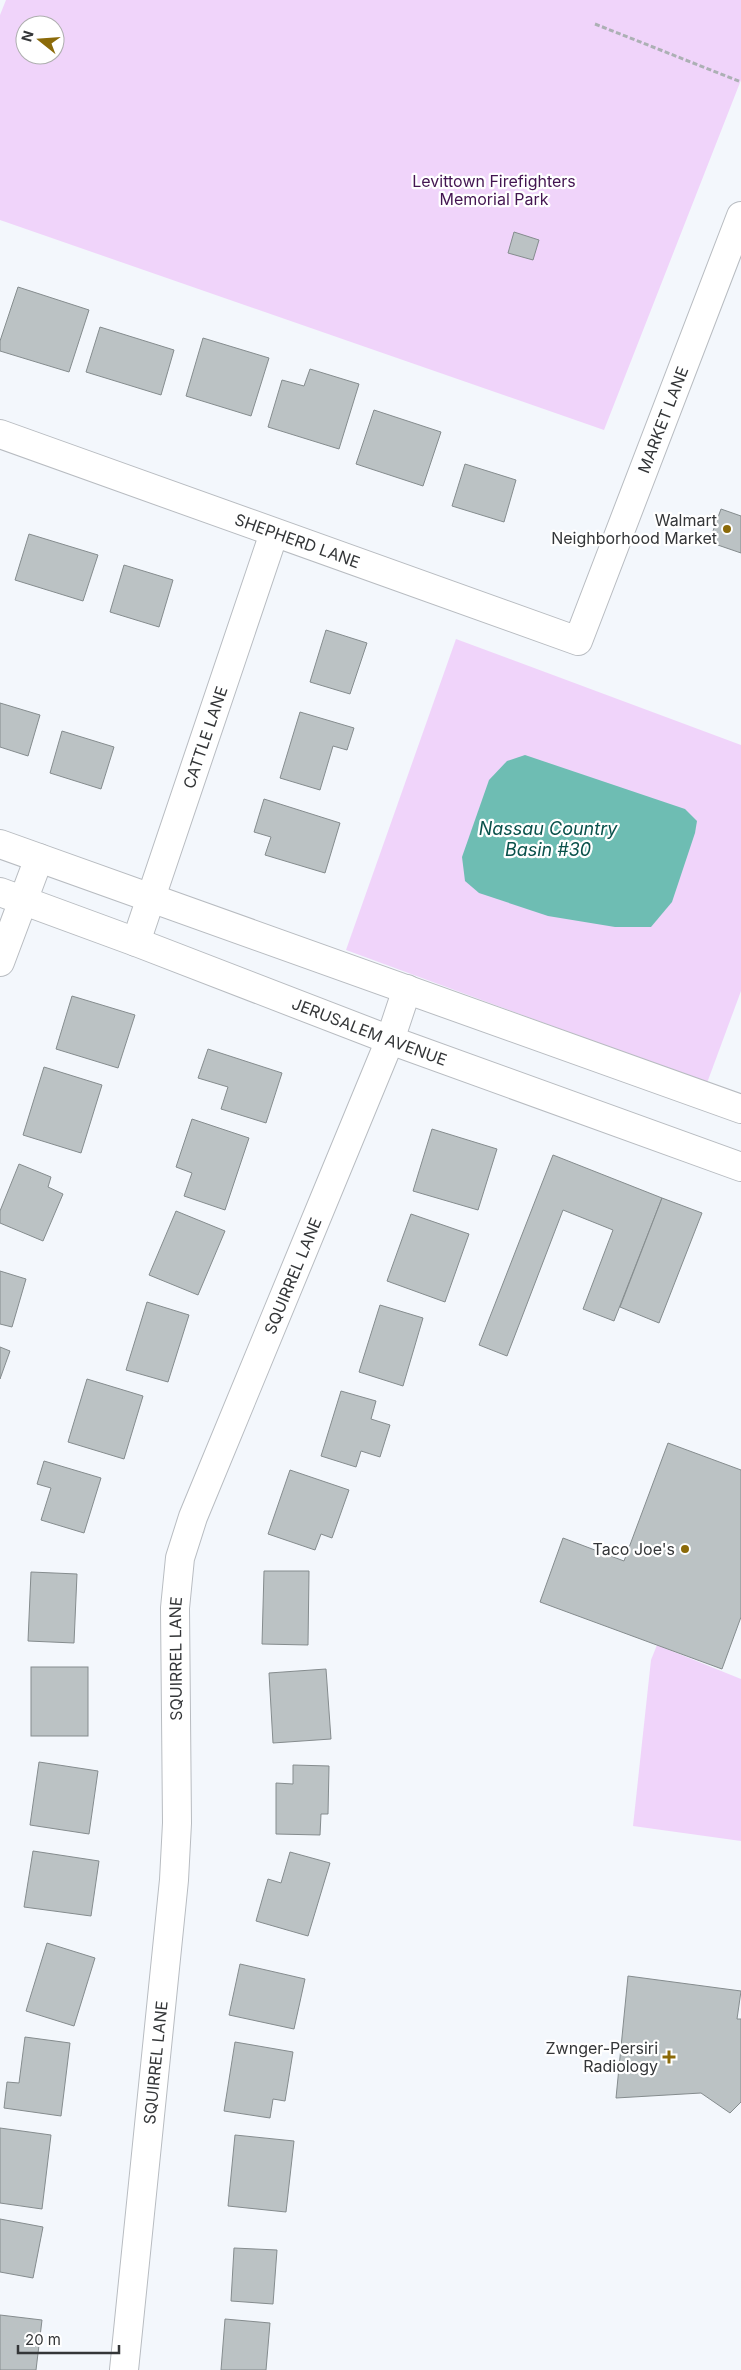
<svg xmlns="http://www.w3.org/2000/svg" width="741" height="2370" viewBox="0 0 741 2370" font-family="Inter,sans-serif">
<rect width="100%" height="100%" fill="#f3f7fc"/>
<g fill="#f0d4fa" fill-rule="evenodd">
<path d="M6,0H741V80L604,430L0,220V15ZM25,25H55V55H25Z"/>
<path d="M456,639L741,745V991L707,1083L346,950Z"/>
<path d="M657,1645L741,1679V1841L633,1826L651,1660Z"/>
</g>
<path fill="#6ebdb3" d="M525,755L685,809L697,821L695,833L672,902L651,927H615L548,916L479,893L465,881L462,857L489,780L507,761Z"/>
<g fill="#bbc2c4" stroke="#858c8e">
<path d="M514,232L539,240L533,260L508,253Z"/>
<path d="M18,287L89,310L69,372L0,351V341Z"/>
<path d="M100,327L174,350L161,395L86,372Z"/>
<path d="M203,338L269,358L251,416L186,396Z"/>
<path d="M310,369L359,384L339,449L268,427L282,380L304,386Z"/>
<path d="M374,410L441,432L423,486L356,464Z"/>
<path d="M465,464L516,480L504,522L452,506Z"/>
<path d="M721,509L741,516V553L709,542Z"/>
<path d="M29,534L98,555L83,601L15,580Z"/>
<path d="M124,565L173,580L159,627L110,612Z"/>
<path d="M326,630L367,643L350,694L310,682Z"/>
<path d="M0,703L40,715L28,756L0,747Z"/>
<path d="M300,712L354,728L347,750L333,746L320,790L280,778Z"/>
<path d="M62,731L114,747L101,789L50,773Z"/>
<path d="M264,799L340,823L325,873L265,855L271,837L254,832Z"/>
<path d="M72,996L135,1015L118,1068L56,1049Z"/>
<path d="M208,1049L282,1073L266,1123L221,1109L228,1087L198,1078Z"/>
<path d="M44,1067L102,1085L81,1153L23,1135Z"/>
<path d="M192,1119L249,1138L225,1210L184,1196L192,1173L176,1167Z"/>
<path d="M432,1129L497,1149L478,1210L413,1191Z"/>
<path d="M553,1155L662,1198L614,1321L583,1309L613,1230L563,1210L507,1356L479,1345Z"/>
<path d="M19,1164L51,1177L48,1187L63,1194L43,1241L0,1223V1211Z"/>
<path d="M662,1198L702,1213L659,1323L620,1307Z"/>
<path d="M176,1211L225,1231L198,1295L149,1275Z"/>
<path d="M411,1214L469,1234L445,1302L387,1281Z"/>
<path d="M0,1271L26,1279L12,1327L0,1324Z"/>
<path d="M147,1302L189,1315L168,1382L126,1370Z"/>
<path d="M380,1305L423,1318L403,1386L359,1372Z"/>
<path d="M0,1347L10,1351L0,1379Z"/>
<path d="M87,1379L143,1396L124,1459L68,1442Z"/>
<path d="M341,1391L376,1401L371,1419L390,1425L380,1457L361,1451L356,1467L321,1456Z"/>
<path d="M668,1443L741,1470V1617L722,1669L540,1602L563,1538L624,1561Z"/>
<path d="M44,1461L101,1478L84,1533L41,1520L51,1488L37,1484Z"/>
<path d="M290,1470L349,1490L332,1538L321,1534L315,1550L268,1534Z"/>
<path d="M264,1571H309L308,1645L262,1644Z"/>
<path d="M31,1572L77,1574L74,1643L28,1641Z"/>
<rect x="31" y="1667" width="57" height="69"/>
<path d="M326,1669L331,1739L273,1743L269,1673Z"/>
<path d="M39,1762L98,1771L89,1834L30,1825Z"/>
<path d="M293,1765L329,1766L328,1814H321L320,1835L276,1834V1783L293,1784Z"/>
<path d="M33,1851L99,1861L91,1916L24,1907Z"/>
<path d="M290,1852L330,1863L308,1936L256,1921L268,1879L281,1883Z"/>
<path d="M47,1943L95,1958L74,2026L26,2011Z"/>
<path d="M240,1964L305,1979L294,2029L229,2015Z"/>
<path d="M628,1976L741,1991L737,2019H741V2102L730,2113L701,2093L616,2098Z"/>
<path d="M25,2037L70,2043L61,2116L4,2108L7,2082L19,2083Z"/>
<path d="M235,2042L293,2052L285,2101L273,2099L270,2118L224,2111Z"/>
<path d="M0,2128L51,2135L42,2209L0,2203Z"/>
<path d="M235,2135L294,2141L286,2212L228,2206Z"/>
<path d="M0,2219L43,2227L33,2278L0,2272Z"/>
<path d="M234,2248L277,2250L273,2304L231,2301Z"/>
<path d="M0,2315L42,2320L36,2370H0Z"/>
<path d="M225,2319L270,2323L266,2370H221Z"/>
</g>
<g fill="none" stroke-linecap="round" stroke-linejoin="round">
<defs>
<g id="minor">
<path id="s1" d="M0,434L578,641L741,216"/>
<path id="s2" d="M136,942L274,533"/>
<path d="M0,962L39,858"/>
<path id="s3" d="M124,2370L174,1880L177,1823L175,1608L180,1558L193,1517L390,1040L407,989"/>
</g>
<g id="secondary">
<path d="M0,844L741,1109"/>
<path id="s4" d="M0,892L136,942L390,1040L741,1167"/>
</g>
</defs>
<use href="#minor" stroke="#b8bcc1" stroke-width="30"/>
<use href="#secondary" stroke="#b8bcc1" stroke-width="30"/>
<path stroke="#acb0b4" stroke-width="3" stroke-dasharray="5 2.5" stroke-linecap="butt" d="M595,24L741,82"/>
<use href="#minor" stroke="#fff" stroke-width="28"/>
<use href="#secondary" stroke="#fff" stroke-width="28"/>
</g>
<g fill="#8b6a09" stroke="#fff" stroke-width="2">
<circle cx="727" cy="529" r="5"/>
<circle cx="685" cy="1549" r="5"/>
<path d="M666.5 2049.5h5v5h5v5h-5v5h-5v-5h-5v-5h5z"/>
</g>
<g text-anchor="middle" stroke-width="4.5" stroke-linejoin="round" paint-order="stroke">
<g font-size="16" fill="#431551" stroke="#fff">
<text x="494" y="187">Levittown Firefighters<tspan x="494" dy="18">Memorial Park</tspan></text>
</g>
<g font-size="16" fill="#343638" stroke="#fff">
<text dy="6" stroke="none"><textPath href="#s1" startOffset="851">MARKET LANE</textPath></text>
<text dy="6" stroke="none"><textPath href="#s1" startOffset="316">SHEPHERD LANE</textPath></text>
<text dy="6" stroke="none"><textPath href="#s2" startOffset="216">CATTLE LANE</textPath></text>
<text dy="6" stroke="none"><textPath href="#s4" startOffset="395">JERUSALEM AVENUE</textPath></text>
<text dy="6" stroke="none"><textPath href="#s3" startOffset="1119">SQUIRREL LANE</textPath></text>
<text dy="6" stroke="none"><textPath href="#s3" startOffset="714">SQUIRREL LANE</textPath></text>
<text dy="6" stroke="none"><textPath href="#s3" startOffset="309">SQUIRREL LANE</textPath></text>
</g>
<g font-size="16" fill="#343638" stroke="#fff" text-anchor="end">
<text x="717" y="526">Walmart<tspan x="717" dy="18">Neighborhood Market</tspan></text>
<text x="675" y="1555">Taco Joe's</text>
<text x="658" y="2054">Zwnger-Persiri<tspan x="658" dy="18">Radiology</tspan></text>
</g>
<g font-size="18" font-style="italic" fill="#09514b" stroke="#fff">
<text x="548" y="835">Nassau Country<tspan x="548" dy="21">Basin #30</tspan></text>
</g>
</g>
<g transform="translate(40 40) rotate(287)"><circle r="24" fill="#ffffff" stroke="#aeafaf"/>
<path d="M0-4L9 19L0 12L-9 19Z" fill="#8b6a09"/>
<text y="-8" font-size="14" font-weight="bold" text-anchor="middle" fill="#343638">N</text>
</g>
<path d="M18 2345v8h101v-8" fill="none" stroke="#343638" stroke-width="2.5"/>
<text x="25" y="2345" font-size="15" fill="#343638" stroke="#ffffff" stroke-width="4" paint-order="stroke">20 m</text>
</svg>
